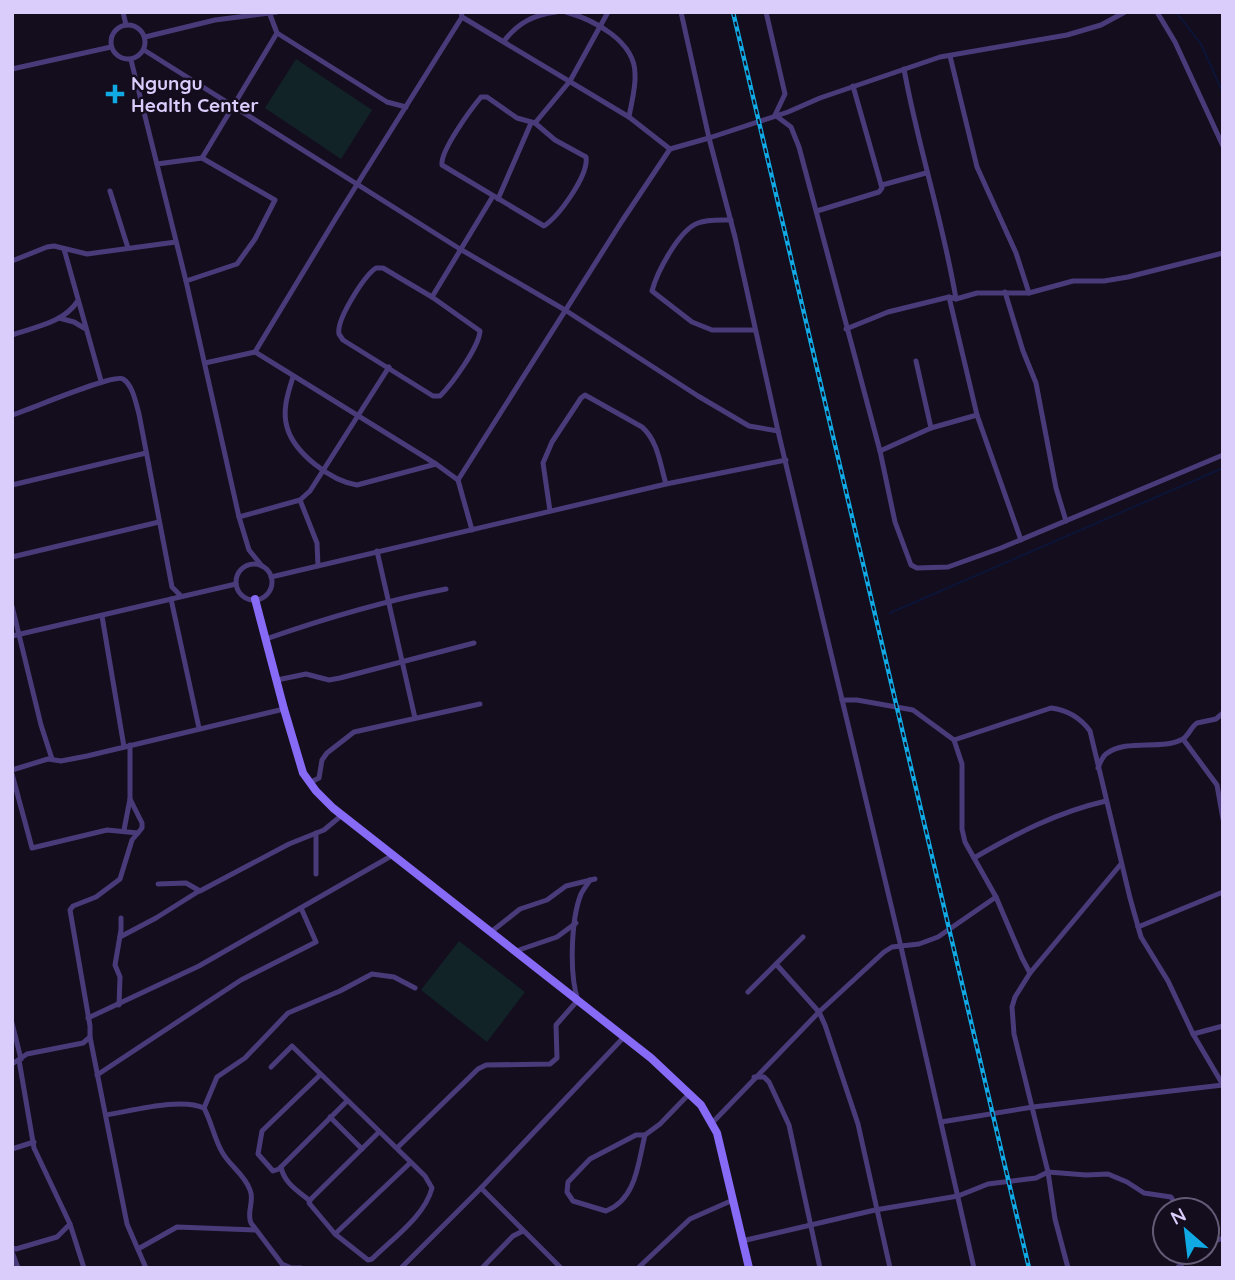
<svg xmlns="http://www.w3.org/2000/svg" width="1235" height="1280" viewBox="0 0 1235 1280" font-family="Quicksand,sans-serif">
<rect width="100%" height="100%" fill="#130d1d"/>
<g fill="#112327">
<path d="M296,59L372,110L341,159L265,108Z"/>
<path d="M459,941L525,992L487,1042L421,990Z"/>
</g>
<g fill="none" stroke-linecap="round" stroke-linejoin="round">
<g stroke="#0c1437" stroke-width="2">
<path d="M1176,12L1201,44L1223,93"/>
<path d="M890,613L1223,468"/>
</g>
<g stroke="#493b79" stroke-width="5">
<path d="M123,12L126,25"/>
<path d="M269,12L277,33L387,102L406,107"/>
<path d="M566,12C594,20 635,41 635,74C636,88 631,104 629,117"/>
<path d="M681,12L709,138L735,237L778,431L901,947L974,1268"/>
<path d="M766,12L785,94L775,115L791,127L799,147L880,451L895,522L911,565L917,568L948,567L1001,548L1223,455"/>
<path d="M1157,12L1175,42L1223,146"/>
<path d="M462,17L629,117L670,149"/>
<circle cx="128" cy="42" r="17"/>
<path d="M145,37L215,20L277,12"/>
<path d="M504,41C518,23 533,15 556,12"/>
<path d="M144,50L460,249L565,310L698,396L749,426L778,431"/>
<path d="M950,56L977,167L1016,253L1029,293"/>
<path d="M131,60L186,281L239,517L249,550L262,566"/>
<path d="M12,69L111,47"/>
<path d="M904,69C918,147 943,221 956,299"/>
<path d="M481,97H487L517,118L535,123L555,140L586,157C589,175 559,216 544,226L442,165C440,151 471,109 481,97Z"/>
<path d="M535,123L570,81L608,12"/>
<path d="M202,158L277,33"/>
<path d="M157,164L202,158L275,200L255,239L237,264L186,281"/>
<path d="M882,185L926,173"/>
<path d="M110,191L128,248"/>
<path d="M498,199L531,123"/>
<path d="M817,211L879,192L882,188L853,86"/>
<path d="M731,220C720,220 708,219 698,223C679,230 657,272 652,291L692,322L712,330H755"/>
<path d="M64,249L101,381"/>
<path d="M12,261L47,247L54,246L87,254L176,242"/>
<path d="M376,268H383L432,297L480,331C479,347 452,384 440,396H433L343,340L339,334C336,320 364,276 376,268Z"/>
<path d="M1005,292L1023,351L1036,383L1056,488L1066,521"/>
<path d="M432,297L493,196"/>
<path d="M949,297L977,415L1021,540"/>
<path d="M59,318L74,322L84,328"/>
<path d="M846,329L888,312L949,297L956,299L977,293H1029L1073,281H1104L1128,277L1223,253"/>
<path d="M12,335C34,327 63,323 77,302"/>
<path d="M255,352L336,218L462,17L461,12"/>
<path d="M916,361L931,428"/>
<path d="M205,363L255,352L436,464L458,480L472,530"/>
<path d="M293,377C288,393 282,410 287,427C294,453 331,481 357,485L436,464"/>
<path d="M12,415C29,410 114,373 123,379C133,385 136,404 139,414L172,587L181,596"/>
<path d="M880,451L931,428L977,415"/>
<path d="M458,480L622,221L670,149L709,138L788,112L820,98L940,57L1067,35L1101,25L1125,12"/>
<path d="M12,485L146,453"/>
<path d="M300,500L317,543L318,566"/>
<path d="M550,511L543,463L552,442L581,398L585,395L642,427C658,441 660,464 666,484"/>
<path d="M239,517L300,500L310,491L389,367"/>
<path d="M377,551L415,718"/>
<path d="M12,557L159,522"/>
<circle cx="254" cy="582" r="18"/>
<path d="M271,577L666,484L786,460"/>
<path d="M171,599L199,728"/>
<path d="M12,606L41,725L52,759"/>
<path d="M102,616L124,747"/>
<path d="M12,636L236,584"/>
<path d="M266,639C326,618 384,601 446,589"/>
<path d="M277,680L306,674L329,680L340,678L474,643"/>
<path d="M842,700H857L913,710L954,740L962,764V829L965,842L996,897L1022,958L1030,973"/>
<path d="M1183,739L1217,785L1223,819"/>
<path d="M954,740L1051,708C1067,710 1080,717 1090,731L1130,898L1141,937L1168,981L1193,1034L1223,1085"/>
<path d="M1098,768C1100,763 1102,757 1106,754C1127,738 1161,751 1183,739C1189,735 1191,727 1197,723L1216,719L1223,713"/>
<path d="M12,770L48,759L61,761L87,756L284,709"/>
<path d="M12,774L32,848L107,830L138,833"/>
<path d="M309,783L319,778L322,760L327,753L354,732L480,704"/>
<path d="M124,830L130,799"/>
<path d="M316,833V874"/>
<path d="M974,858C1017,833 1058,812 1106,801"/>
<path d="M158,884L186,883L200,891L289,844L324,830L342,815"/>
<path d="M1138,927L1223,892"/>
<path d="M491,932L520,909L547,900L566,886L595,879"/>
<path d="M120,937L156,918L199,891"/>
<path d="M516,951L557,937L576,923"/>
<path d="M776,964L819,1012L825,1025L858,1124L890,1268"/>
<path d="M748,992L803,937"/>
<path d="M119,1005L120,977L115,965L121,930V918"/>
<path d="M88,1018L199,966L393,855"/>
<path d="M12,1023L21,1059"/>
<path d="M1193,1034L1223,1026"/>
<path d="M90,1037L127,1224L146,1268"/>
<path d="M19,1060L34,1148L70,1224L84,1268"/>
<path d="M12,1064L27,1054L83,1043L90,1037V1026L70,910L73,906L96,897L120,879L132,840L142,828V823L130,799V745"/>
<path d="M271,1067L292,1046L425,1176L432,1188C425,1216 392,1239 372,1259L368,1260L335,1234L309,1203L310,1200L379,1132"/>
<path d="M97,1075L241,980L316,942L301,908"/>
<path d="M320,1075L262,1131L258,1154L273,1171L279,1169L347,1101"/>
<path d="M754,1077H764L769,1082L789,1125L820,1268"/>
<path d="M204,1108L217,1077L245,1058L288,1013L340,991L372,974L394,977L415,988"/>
<path d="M106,1115C132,1111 181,1097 204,1108C211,1121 214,1137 221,1150C228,1165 244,1173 250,1190C255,1201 246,1212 251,1223L282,1264L289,1267"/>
<path d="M330,1117L362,1149"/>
<path d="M713,1122L819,1012L884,952L892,947L919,944L938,937L996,897"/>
<path d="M941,1122L1033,1107L1223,1085"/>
<path d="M645,1135C638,1162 637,1199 606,1211L573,1201L567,1192L568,1182L590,1159L636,1135H645L660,1124L690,1093"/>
<path d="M397,1148L478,1069L486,1065L550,1064L557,1058L556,1025L578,1000C569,975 571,919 581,894C583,890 587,885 590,880"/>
<path d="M12,1149L34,1142"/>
<path d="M281,1167C284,1183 298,1191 310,1201"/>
<path d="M481,1188L561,1268"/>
<path d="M335,1234L410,1163"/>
<path d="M742,1241L875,1210L958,1196L988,1184L1036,1178L1048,1172L1086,1175L1108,1174L1127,1182L1144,1193L1171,1197L1179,1210"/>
<path d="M1207,1244L1223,1238"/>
<path d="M12,1248L16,1249L57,1237L70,1224"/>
<path d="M138,1249L177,1227L255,1230"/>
<path d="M12,1252L18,1268"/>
<path d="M289,1268H301"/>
<path d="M401,1268L481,1188L624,1037"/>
<path d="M482,1268L513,1236L523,1231"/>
<path d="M638,1268L690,1219L733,1200"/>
<path d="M1068,1268L1055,1219L1048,1172L1014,1034L1012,1007L1015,997L1030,973L1121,864"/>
<path d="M1177,1268L1196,1252"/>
</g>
<path stroke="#876af5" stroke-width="8" d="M255,599L284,709L303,773L316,791L333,808L651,1058L701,1105L717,1133L749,1268"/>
<defs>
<path id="rail" d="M733,12L1029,1268"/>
</defs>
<use href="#rail" stroke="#10a9e4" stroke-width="4.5"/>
<use href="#rail" stroke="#130d1d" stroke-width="2" stroke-dasharray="5" stroke-linecap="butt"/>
</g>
<path fill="#10a9e4" stroke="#130d1d" stroke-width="2.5" d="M111.5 83.5h7v7h7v7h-7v7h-7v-7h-7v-7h7z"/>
<g text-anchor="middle" stroke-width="5" stroke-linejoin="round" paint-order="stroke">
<g font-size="19" font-weight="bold" fill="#dacdfc" stroke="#130d1d" text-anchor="start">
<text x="131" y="90">Ngungu<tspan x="131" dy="22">Health Center</tspan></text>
</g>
</g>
<rect width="1235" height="1280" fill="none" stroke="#dacdfc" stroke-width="28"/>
<g transform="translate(1186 1231) rotate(332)"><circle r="33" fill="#130d1d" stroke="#635a76" stroke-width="2"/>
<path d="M0-5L12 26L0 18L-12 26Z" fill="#10a9e4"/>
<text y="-10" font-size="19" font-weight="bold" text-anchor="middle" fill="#dacdfc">N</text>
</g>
</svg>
